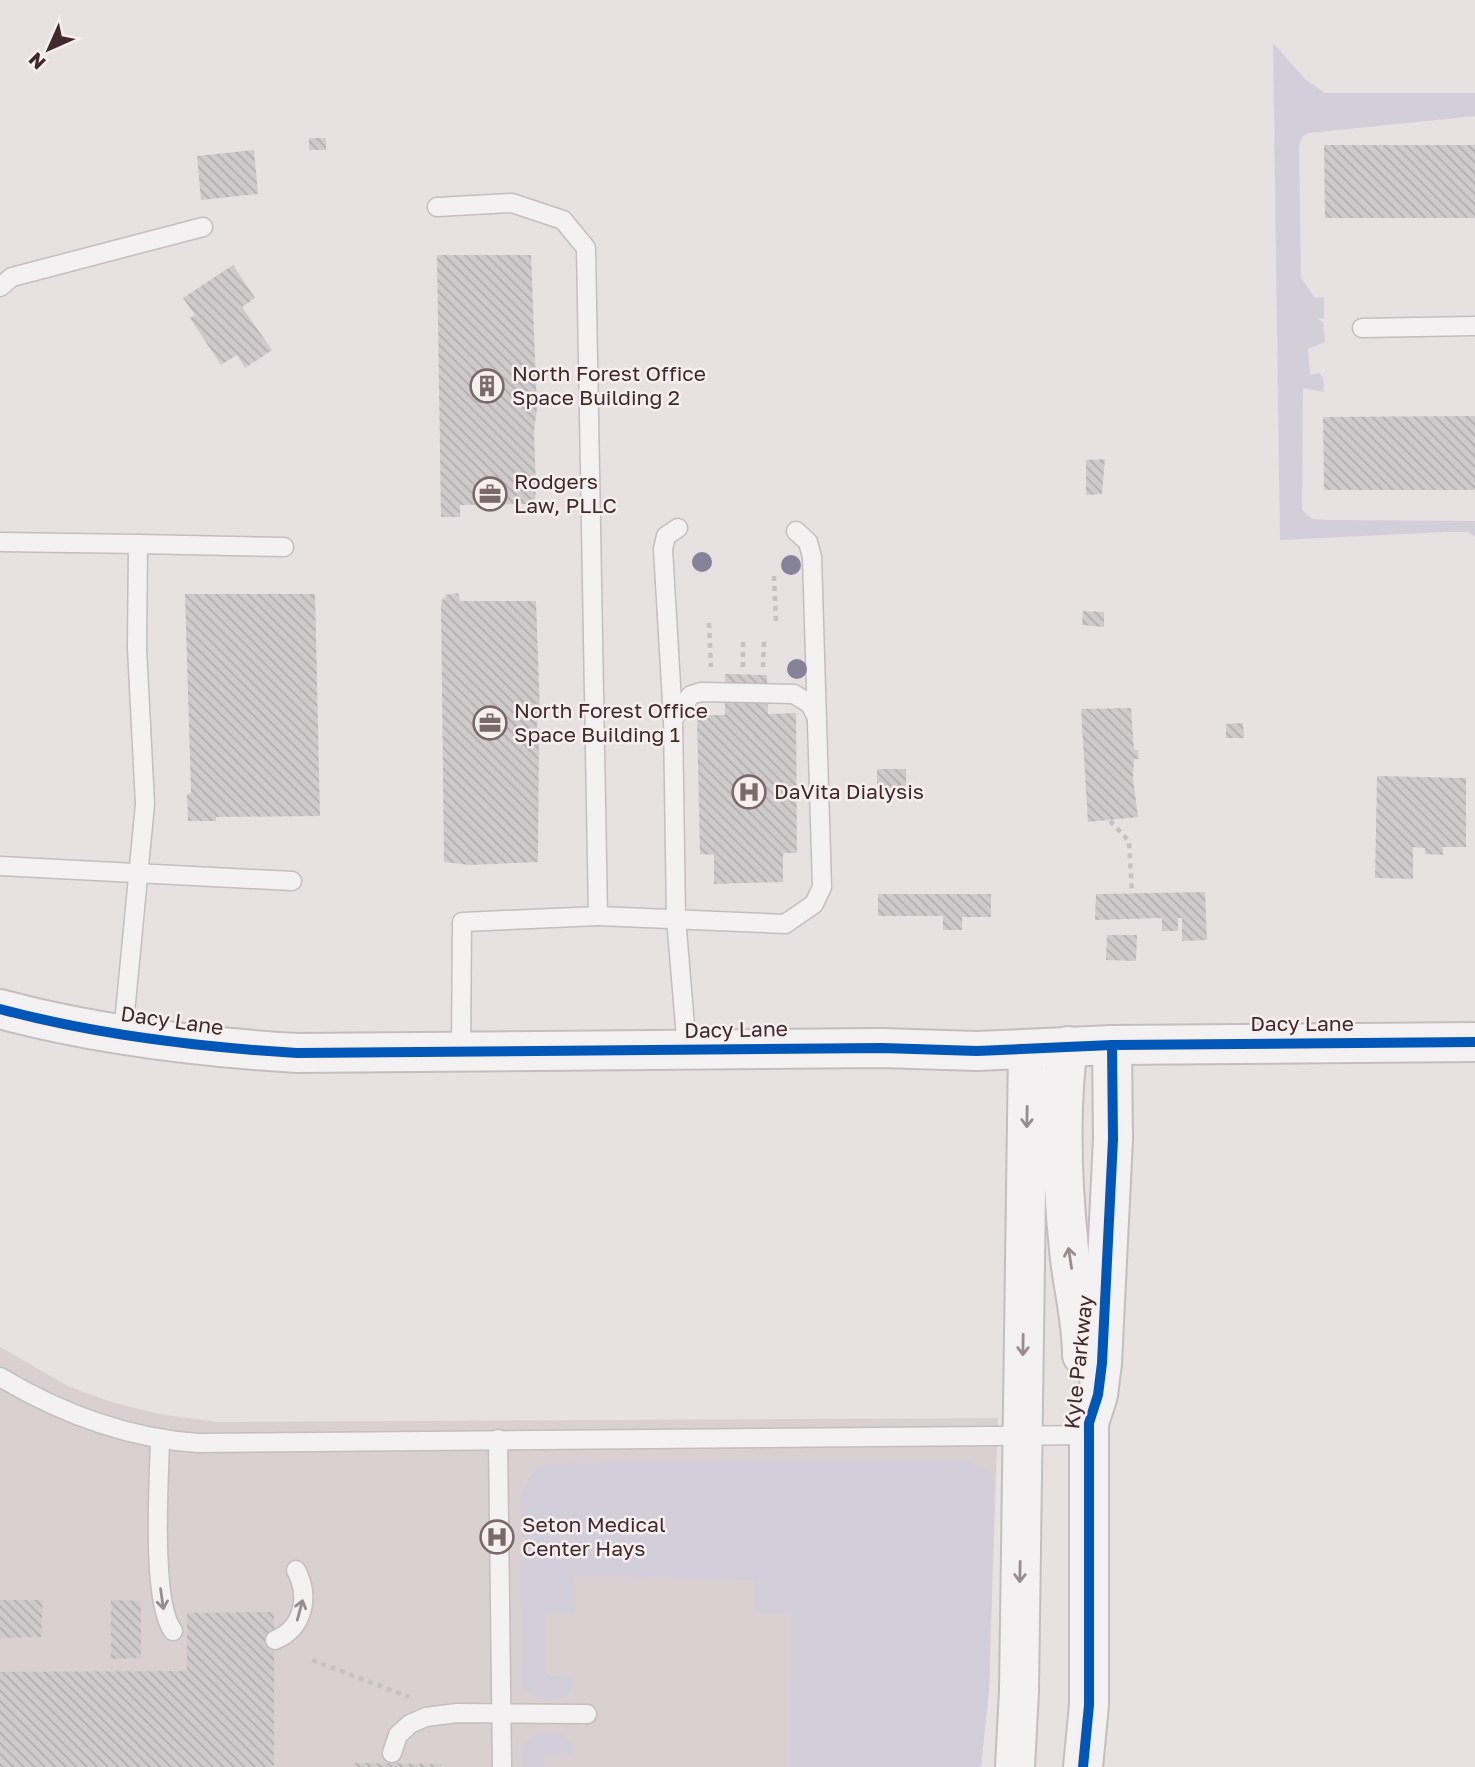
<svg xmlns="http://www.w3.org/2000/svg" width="1475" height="1767" viewBox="0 0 1475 1767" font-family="'Golos Text',sans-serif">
<defs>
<pattern id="building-back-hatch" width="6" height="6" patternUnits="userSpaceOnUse" patternTransform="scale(1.75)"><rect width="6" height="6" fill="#cfcacb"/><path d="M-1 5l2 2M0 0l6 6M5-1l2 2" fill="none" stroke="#b3aeae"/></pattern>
</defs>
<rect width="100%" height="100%" fill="#e7e1e2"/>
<path fill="#dacfd1" d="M0,1347L68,1386L111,1402L158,1414L218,1422L998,1418L989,1689L981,1767H0Z"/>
<g fill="#d2cfda">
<path d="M1273,43L1306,80L1325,93H1475V116L1309,133L1303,136L1299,146L1301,278L1315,298L1324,297V318L1318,319L1323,322L1325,342L1308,349L1310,375L1319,373L1323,378L1324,392L1303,388L1302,510L1312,519L1327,520L1475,521V537L1468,532H1445L1280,540Z"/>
<path d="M967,1461L992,1474L994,1486L989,1689L981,1767H790L791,1613H758L755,1609L754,1580L573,1575L575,1613L545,1614L546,1675L570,1677C582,1704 534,1707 523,1686L521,1499L529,1478L543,1465L601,1462Z"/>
<path d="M541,1734H561L571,1742L573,1753L544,1755V1767H523C523,1751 522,1737 541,1734Z"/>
</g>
<g fill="url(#building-back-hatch)">
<rect x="309" y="138" width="17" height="12"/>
<path d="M1324,145H1475V218H1325Z"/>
<path d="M254,150L258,194L201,200L197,156Z"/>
<path d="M437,255H531L537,408L534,432L536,487L535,502L531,504L460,505V517H441Z"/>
<path d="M233,265L255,298L242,307L272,350L245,368L237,355L221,365L190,318L195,315L183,298Z"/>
<path d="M1475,416V490H1324L1323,417Z"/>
<path d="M1105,459L1102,494L1086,495V460Z"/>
<path d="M458,593L460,601H536L540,712L536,730L539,733L538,862L470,865L444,862L441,604L443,598H446L445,595Z"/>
<path d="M185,594H315L320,816L216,817V821H188L187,794L191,793Z"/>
<path d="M1083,611L1104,612V627L1082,625Z"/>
<path d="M725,674L767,675L768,714L796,713L797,853H783V882L714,884V855L700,854L697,715H725Z"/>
<path d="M1131,708L1134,750H1138L1139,759H1134L1133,779L1138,817L1088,822L1081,709Z"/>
<path d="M1243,723L1244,738H1226V724Z"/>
<path d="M877,769H906V793L877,794Z"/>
<path d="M1377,776L1466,778V847H1443V855L1425,854V848L1413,847V879L1375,878Z"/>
<path d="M1205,892L1207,940L1182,941V918H1178V931H1162V918L1095,920L1096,894Z"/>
<path d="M878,894H991V917H962V930H943V916H878Z"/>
<path d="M1107,935H1137L1136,961L1106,960Z"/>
<path d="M0,1600H43L41,1637L0,1638Z"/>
<path d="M111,1600L141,1601V1658L111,1659Z"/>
<path d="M274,1612V1767H0V1672L187,1671V1613Z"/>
<path d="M354,1763L441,1764V1767H354Z"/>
</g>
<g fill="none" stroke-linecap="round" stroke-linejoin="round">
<defs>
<g id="service">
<path d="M437,207L512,203L563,220L586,248L598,916L462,922L461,1052"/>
<path d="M0,287L12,277L203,227"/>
<path d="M1362,328L1475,326"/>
<path d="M678,528L666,536L663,549L673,719L676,918L687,1050"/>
<path d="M0,542L138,544L137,648L145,804L123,1034"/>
<path d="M138,544L284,547"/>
<path d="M673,719L691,695L701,692L794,694L810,704L816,716"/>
<path d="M0,866L292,881"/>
<path d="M598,916L785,924L814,904L822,887L812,557L808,542L796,531"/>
<path d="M0,1377C62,1414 126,1438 198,1443L1090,1435"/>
<path d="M498,1439L502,1767"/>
<path d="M160,1440C159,1481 151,1602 173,1631"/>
<path d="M275,1640C304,1628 310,1596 296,1570"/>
<path d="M392,1753L398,1735L410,1724L426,1717L457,1713L587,1714"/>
</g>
<g id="tertiary">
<path d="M0,1009C97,1035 197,1047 297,1053L882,1048L977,1051L1112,1045L1475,1042"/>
<path d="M1068,1046C1059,1112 1062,1182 1069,1249C1072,1285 1082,1318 1082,1355"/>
<path d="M1015,1767L1019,1691L1028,1049"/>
<path d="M1083,1767L1089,1705V1423L1098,1395L1102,1363L1113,1139L1112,1045"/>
</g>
</defs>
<use href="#service" stroke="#c3bebf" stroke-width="21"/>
<use href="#tertiary" stroke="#c3bebf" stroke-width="42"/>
<g stroke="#c7c1c2" stroke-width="4.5" stroke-dasharray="5 5" stroke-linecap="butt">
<path d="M774,576L776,622"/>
<path d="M709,623L711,667"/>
<path d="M743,642V667"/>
<path d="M763,667L764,642"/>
<path d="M1110,821L1129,841L1132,893"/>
<path d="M312,1660L409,1697"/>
</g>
<use href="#service" stroke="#f3f1f1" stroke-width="18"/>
<use href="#tertiary" stroke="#f3f1f1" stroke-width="38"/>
<defs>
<g id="cycleway">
<path d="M0,1009C97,1035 197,1047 297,1053L882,1048L977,1051L1112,1045L1475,1042"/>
<path d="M1083,1767L1089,1705V1423L1098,1395L1102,1363L1113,1139L1112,1045"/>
</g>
</defs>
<use href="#cycleway" stroke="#f6eff0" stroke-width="15"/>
<use href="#cycleway" stroke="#0057b8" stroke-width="10"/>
</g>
<g fill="#868298">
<circle cx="702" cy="562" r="10"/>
<circle cx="791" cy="565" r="10"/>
<circle cx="797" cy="669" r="10"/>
</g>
<defs><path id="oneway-shaft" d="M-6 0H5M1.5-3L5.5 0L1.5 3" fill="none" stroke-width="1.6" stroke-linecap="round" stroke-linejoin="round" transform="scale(1.75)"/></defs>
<g stroke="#9a8c8e">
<use href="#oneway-shaft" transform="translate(1027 1117) rotate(91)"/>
<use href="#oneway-shaft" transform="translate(1070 1258) rotate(-99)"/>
<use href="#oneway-shaft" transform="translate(1023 1345) rotate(91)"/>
<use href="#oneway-shaft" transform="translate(1020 1572) rotate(91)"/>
<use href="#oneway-shaft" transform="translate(162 1599) rotate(82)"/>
<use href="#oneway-shaft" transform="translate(300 1610) rotate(-75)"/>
</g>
<defs>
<symbol id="building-ring" viewBox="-11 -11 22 22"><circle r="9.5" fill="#f6eff0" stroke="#7a696b" stroke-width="1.5"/><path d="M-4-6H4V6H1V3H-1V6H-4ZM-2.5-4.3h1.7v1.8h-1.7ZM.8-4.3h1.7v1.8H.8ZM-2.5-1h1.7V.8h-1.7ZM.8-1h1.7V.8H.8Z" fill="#7a696b"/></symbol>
<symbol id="office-ring" viewBox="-11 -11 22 22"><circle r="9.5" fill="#f6eff0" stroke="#7a696b" stroke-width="1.5"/><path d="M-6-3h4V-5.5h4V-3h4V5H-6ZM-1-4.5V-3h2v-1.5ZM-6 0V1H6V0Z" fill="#7a696b"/></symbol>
<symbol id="hospital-ring" viewBox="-11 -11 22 22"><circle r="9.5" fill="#f6eff0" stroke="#7a696b" stroke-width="1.5"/><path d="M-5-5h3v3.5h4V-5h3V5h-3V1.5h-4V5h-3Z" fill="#7a696b"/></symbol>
</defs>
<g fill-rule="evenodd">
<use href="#building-ring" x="468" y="367" width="38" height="38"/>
<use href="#office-ring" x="471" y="475" width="38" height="38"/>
<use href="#office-ring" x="471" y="704" width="38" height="38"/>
<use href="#hospital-ring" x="730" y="773" width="38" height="38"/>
<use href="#hospital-ring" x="478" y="1518" width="38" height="38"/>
</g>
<g text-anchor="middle" stroke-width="5" stroke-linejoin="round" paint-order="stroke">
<g font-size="21" fill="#40282b" stroke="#f6eff0" text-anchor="start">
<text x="512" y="381">North Forest Office<tspan x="512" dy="24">Space Building 2</tspan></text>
<text x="514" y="489">Rodgers<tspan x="514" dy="24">Law, PLLC</tspan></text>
<text x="514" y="718">North Forest Office<tspan x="514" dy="24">Space Building 1</tspan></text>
<text x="774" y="799">DaVita Dialysis</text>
<text x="522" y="1532">Seton Medical<tspan x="522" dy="24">Center Hays</tspan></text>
</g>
<g font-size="21" fill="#40282b" stroke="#f6eff0">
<text transform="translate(172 1021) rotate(8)" y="7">Dacy Lane</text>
<text x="1302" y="1031">Dacy Lane</text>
<text transform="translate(736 1030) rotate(-1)" y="7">Dacy Lane</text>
<text transform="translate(1079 1362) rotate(-84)" y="7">Kyle Parkway</text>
</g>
</g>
<g transform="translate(49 49) rotate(225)" stroke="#f6eff0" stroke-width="5" paint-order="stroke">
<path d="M0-5L12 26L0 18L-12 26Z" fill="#40282b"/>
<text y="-10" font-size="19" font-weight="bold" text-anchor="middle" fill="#40282b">N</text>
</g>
</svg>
